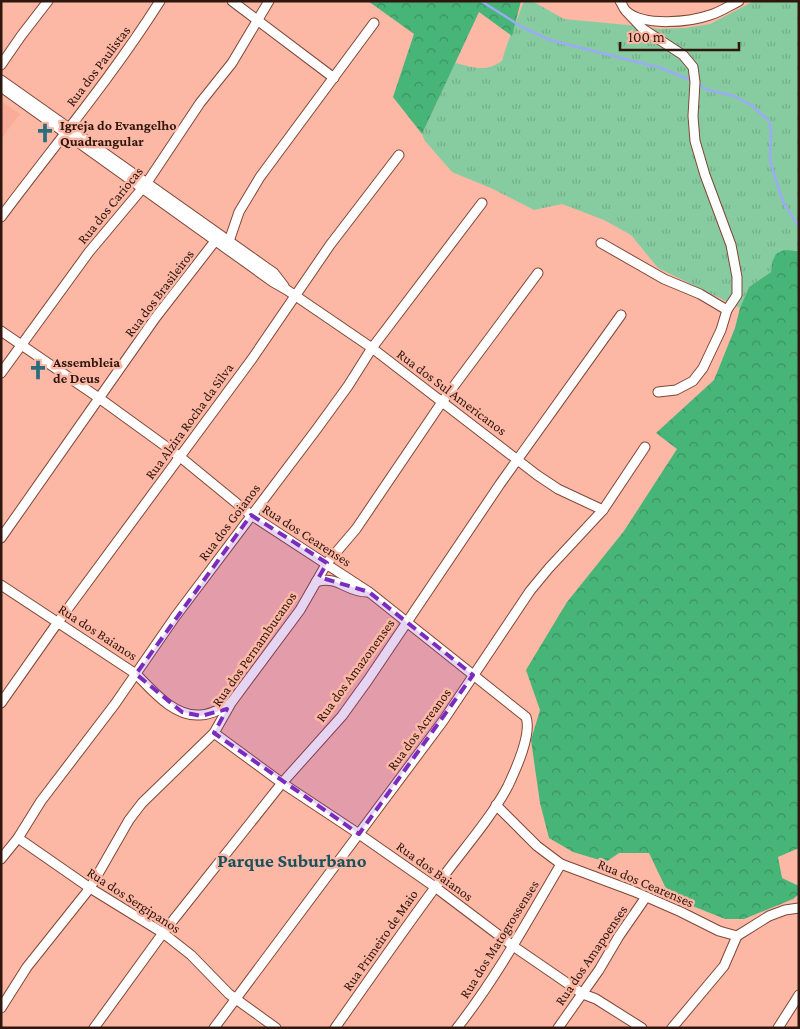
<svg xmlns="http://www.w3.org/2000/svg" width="800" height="1029" viewBox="0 0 800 1029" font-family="'Crimson Pro',serif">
<defs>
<pattern id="grass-tufts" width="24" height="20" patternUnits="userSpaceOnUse" patternTransform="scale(1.25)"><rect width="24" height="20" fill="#86cca0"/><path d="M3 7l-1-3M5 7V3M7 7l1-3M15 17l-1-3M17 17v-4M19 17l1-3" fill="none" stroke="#74ae89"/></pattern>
<pattern id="forest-crowns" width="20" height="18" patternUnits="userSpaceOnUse" patternTransform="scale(1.25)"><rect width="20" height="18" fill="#47b578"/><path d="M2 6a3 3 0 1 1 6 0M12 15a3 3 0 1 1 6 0" fill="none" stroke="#3c9261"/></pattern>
</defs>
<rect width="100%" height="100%" fill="#fdb8a5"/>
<path fill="#f9ac98" d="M1,101L20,114L1,139Z"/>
<path fill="url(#grass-tufts)" d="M524,1H532L564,19L628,25L658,29L685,28L710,24L754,1H799V251L795,250L772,262L771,272L749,287L740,308L658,268L631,235L604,220L562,204L534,210L493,189L452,172L425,141L422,134L455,63C473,67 485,73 502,61C507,41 517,21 524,1Z"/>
<g fill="url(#forest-crowns)">
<path d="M368,1H521L512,36L479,12L422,134L393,97L414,34Z"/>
<path d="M784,250L799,251V848L778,857L782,878L799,886V894L793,899L744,919H725L670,897L649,853H619L606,862L573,852L549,838L540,803L531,740L540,710L526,670L567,602L624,531L677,449L656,433L714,380L735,328L740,308L749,287L771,272L772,262L776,254Z"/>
</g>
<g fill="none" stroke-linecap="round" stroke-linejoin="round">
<g stroke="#9dabf6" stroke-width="2.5">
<path d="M481,1L522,27L550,40L661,68L690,80"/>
<path d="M700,85L708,90L734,96L751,105L768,120L771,128L770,161L783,202L799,227"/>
</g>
<defs>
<g id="minor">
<path d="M232,1L334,78"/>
<path d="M620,1C622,4 624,9 626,11C644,27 690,22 710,15C720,12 729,6 739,1"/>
<path d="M627,12L643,29L683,55L693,67L695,82L693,116L695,141L705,175L731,245L737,277V295L727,310L721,330L703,368L693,381L676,390L658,392"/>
<path d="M1,65L21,36L48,1"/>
<path d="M1,80L274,273L284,286"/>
<path d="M1,87L273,282L287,290L372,348L537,475L558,489L603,510"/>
<path d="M1,217C54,146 112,77 160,1"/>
<path d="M601,243L664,279L700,294L727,310"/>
<path d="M227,247L239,212L260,177L374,23"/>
<path d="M1,331L99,398L179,456L251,515L369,592L526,717C532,734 516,769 508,786C490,820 460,853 437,885C402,932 369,980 335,1028"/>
<path d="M1,373L89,252L146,184L200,103L232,63L269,1"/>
<path d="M1,538L156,317L219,236"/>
<path d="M316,582C338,575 346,592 367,592"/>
<path d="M1,585L136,674C153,691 174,717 200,715C211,715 220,709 230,704"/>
<path d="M1,703L58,622L252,359L330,245L399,155"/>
<path d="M214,733L282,783L359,834L435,887L513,946L583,994L596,999L642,1028"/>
<path d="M496,805L537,846L561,864L633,891L681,912L719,931L737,936"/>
<path d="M18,838L90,888L163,933L191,955L229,994L276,1028"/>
<path d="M1,859L18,838L41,801L115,704L175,617L316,430L348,386L372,348L482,203"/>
<path d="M1,1008L27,967L90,888L129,820L142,803L214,733L231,703L300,610L327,563L356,529L442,402L538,273"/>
<path d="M94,1028L163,933L282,783L342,716L368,680L500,484L621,315"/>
<path d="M214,1028L443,721L530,591L549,568L603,510L645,447"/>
<path d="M457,1028C497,977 528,920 561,864"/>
<path d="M558,1028L599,970L619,936L646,897"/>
<path d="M672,1028L724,966L737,936L769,916L785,910L799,908"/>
<path d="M778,1028L799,995"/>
</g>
</defs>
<use href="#minor" stroke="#814636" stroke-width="11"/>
<use href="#minor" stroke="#fff" stroke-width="9"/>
</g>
<path fill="#7b2cbf" fill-opacity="0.2" stroke="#7b2cbf" stroke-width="4" stroke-dasharray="10 6" stroke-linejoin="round" d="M251,515L327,563L319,577L369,592L473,675L359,834L214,733L227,709L201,716L182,712L136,674Z"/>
<defs>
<symbol id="church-bare" viewBox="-9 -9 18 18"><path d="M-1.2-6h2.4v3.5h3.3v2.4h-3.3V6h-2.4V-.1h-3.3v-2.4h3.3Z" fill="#2a6e7e" stroke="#fdb8a5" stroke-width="2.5" paint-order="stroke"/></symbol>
</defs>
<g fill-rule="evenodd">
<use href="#church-bare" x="31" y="119" width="28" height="28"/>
<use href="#church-bare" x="24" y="356" width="28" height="28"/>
</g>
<g text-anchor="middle" stroke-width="5" stroke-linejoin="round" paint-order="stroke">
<g font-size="14" fill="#2f160f" stroke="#fdb8a5">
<text transform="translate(98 66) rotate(-53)" y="5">Rua dos Paulistas</text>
<text transform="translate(110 205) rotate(-51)" y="5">Rua dos Cariocas</text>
<text transform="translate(159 293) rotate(-53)" y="5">Rua dos Brasileiros</text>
<text transform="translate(452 392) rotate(37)" y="5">Rua dos Sul Americanos</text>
<text transform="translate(189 421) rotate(-54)" y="5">Rua Alzira Rocha da Silva</text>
<text transform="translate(229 522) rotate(-53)" y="5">Rua dos Goianos</text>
<text transform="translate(307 535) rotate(33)" y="5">Rua dos Cearenses</text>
<text transform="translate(98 632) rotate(33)" y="5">Rua dos Baianos</text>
<text transform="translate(254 649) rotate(-55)" y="5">Rua dos Pernambucanos</text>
<text transform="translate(355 670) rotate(-54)" y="5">Rua dos Amazonenses</text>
<text transform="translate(419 729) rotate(-54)" y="5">Rua dos Acreanos</text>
<text transform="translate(435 871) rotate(36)" y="5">Rua dos Baianos</text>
<text transform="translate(646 883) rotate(23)" y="5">Rua dos Cearenses</text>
<text transform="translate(134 900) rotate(33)" y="5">Rua dos Sergipanos</text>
<text transform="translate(499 939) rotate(-58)" y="5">Rua dos Matogrossenses</text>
<text transform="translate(380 940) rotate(-55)" y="5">Rua Primeiro de Maio</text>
<text transform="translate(591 955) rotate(-56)" y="5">Rua dos Amapoenses</text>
</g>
<g font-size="14" font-weight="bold" fill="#2f160f" stroke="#fdb8a5" text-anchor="start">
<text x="60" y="130">Igreja do Evangelho<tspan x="60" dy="16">Quadrangular</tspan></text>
<text x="53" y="367">Assembleia<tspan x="53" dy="16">de Deus</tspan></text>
</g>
<g font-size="19" font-weight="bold" fill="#19505d" stroke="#fdb8a5">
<text x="292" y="867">Parque Suburbano</text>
</g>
</g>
<rect width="800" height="1029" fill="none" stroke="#2f160f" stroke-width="5"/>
<path d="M620 42v8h119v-8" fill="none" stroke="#2f160f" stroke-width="2.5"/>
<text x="628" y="42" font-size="15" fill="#2f160f" stroke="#fdb8a5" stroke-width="4" paint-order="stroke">100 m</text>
</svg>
